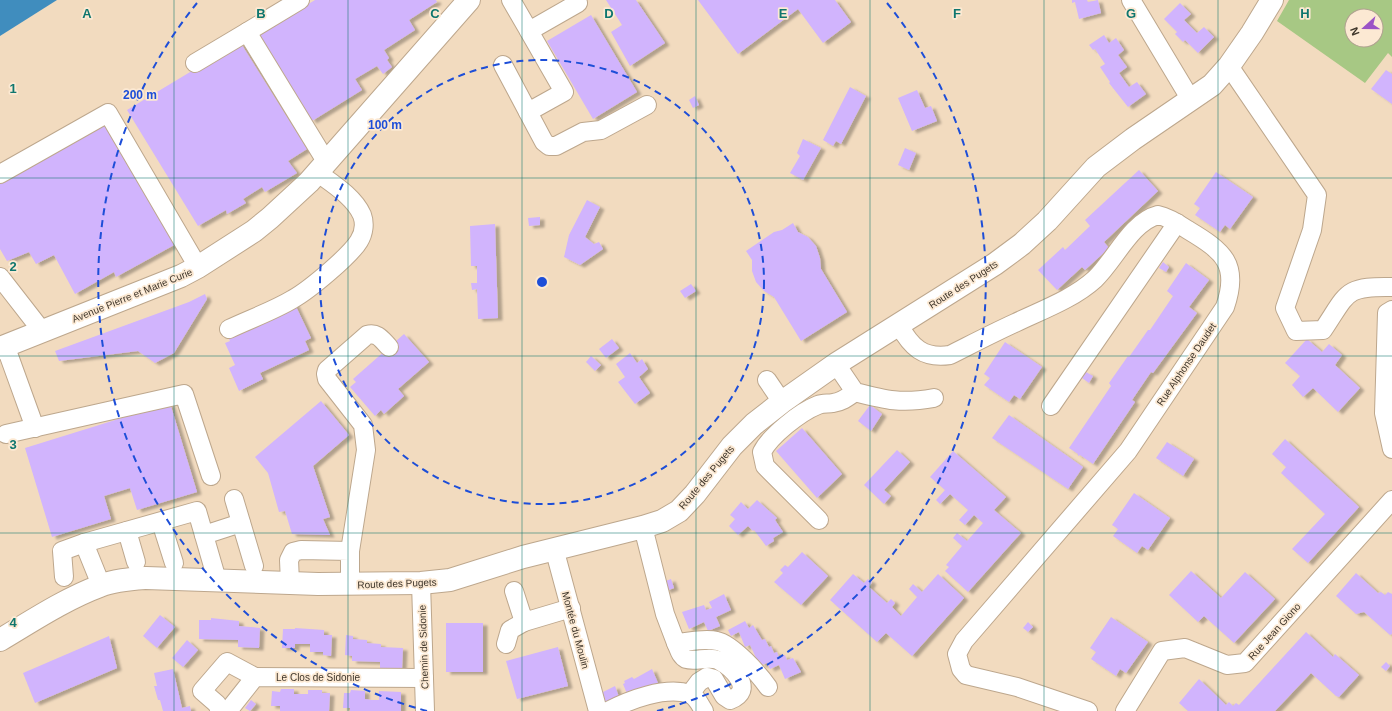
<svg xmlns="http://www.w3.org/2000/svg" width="1392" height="711" viewBox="0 0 1392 711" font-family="Arial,sans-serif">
<defs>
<filter id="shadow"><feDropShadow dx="4.5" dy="2.5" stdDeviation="1" flood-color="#0004"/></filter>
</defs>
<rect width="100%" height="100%" fill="#f2dbbf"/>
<path fill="#a7c884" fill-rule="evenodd" d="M1289,0H1392V57L1388,53L1365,83L1277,21ZM1352,16H1376V40H1352Z"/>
<path fill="#408dbe" d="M0,0H57L0,36Z"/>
<g fill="#d1b4fd" filter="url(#shadow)">
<path d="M315,0H436L437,2L409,20L415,30L384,50L389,58L387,60L392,67L383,74L377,66L355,79L362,90L312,121L259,34Z"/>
<path d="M606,0H636L665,43L630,66L611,32L622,25Z"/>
<path d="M698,0H835L851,22L823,43L798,9L738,54Z"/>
<path d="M1072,0H1087L1088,2L1098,0L1101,13L1079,19L1075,2L1072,3Z"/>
<path d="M1180,3L1191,14L1184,20L1197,33L1204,27L1214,37L1198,53L1185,40L1183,42L1175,34L1177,32L1164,19Z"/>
<path d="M591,15L637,92L593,119L547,41Z"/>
<path d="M1104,35L1109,43L1116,38L1124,50L1118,55L1127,67L1119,73L1129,87L1137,82L1146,94L1128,107L1109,83L1110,82L1100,67L1105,64L1095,49L1093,50L1089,45Z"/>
<path d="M240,42L307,149L288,161L297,173L265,192L262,187L243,199L246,203L227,214L226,210L198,226L127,110Z"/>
<path d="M1386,70L1392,74V104L1371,89Z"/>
<path d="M850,87L866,96L841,144L836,141L833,146L823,140Z"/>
<path d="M917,90L925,108L931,106L937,121L912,131L898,98Z"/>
<path d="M695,96L699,105L693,108L689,100Z"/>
<path d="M106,122L156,212L158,211L176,244L116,277L114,272L75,294L54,255L36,264L29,252L7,261L0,249V179Z"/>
<path d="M803,139L821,148L803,180L790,173L800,156L797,153Z"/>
<path d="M905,148L916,153L909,170L898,165Z"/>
<path d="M1139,170L1158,191L1104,242L1109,248L1085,270L1082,267L1057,290L1038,270L1063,247L1065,250L1090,226L1085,220Z"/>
<path d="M1216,172L1253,197L1230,229L1225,225L1220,232L1195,215L1200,208L1194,204Z"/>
<path d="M587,200L600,207L585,237L594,244L599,242L603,249L580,265L564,257L569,235Z"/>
<path d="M540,217V225L529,226L528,218Z"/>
<path d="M793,223L798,232L808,237L816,246L820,258L821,269L847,312L801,341L774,297L764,291L756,282L752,271V260L746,251L774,232L782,230Z"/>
<path d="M495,224L498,318L478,319L477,289L472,290L471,283H477V266H471L470,226Z"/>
<path d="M1163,262L1169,267L1166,272L1159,268Z"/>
<path d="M1186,263L1209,280L1189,307L1197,313L1153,373L1151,372L1132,400L1135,402L1093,464L1080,455L1078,456V454L1069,448L1111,386L1109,383L1128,356L1129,357L1148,330H1150L1173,296L1167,291Z"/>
<path d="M691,284L696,291L685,298L680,291Z"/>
<path d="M205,294L207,299L174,353L155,363L138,351L59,361L55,351L189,302Z"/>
<path d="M290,294L311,338L305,341L309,350L260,373L263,379L239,391L229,368L235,365L225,343L230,341L222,326Z"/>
<path d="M404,334L429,362L398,389L404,396L384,414L381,410L375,416L350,387L356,382L353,379Z"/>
<path d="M612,339L619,348L606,358L599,349Z"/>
<path d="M1307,339L1322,352L1329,344L1342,355L1335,365L1360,388L1338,412L1313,388L1303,397L1292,385L1300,376L1285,363Z"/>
<path d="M1005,342L1042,367L1020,399L1014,395L1009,402L984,385L990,378L984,374Z"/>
<path d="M630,353L637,363L642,359L648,369L639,377L650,393L635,404L618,382L625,377L616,364Z"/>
<path d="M591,356L601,365L595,371L586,362Z"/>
<path d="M1086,372L1093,376L1089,383L1082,378Z"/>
<path d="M321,401L349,435L313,466L330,517L323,519L330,535L292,534L285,511L279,512L268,473L255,457Z"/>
<path d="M170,403L197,492L137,510L130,488L104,496L111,519L52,537L25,448Z"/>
<path d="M870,405L882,414L871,431L858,421Z"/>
<path d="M1009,415L1083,467L1068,489L992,438Z"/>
<path d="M802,428L842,474L817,498L776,451Z"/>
<path d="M1285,439L1359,507L1308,563L1292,549L1325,514L1281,473L1286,467L1272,454Z"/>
<path d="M1167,442L1194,459L1183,476L1156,458Z"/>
<path d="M897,450L910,462L884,490L891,496L884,504L864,485Z"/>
<path d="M953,451L1006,497L994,510L1021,533L968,592L945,571L949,567L946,565L962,546L953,538L957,533L967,541L983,523L974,515L965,525L959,520L968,510L950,494L940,504L936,500L945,490L930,477Z"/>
<path d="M1134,493L1170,518L1148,550L1142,546L1137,553L1113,536L1118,529L1112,525Z"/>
<path d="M757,500L777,518L775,520L783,532L773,538L774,541L766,546L754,530L753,531L748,526L738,535L729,526L735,519L730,515L741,502L748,509Z"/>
<path d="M802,552L828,576L801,605L774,582L783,573L780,570L785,565L788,567Z"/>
<path d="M1191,571L1221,598L1245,572L1275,599L1234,643L1204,616L1198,622L1169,595Z"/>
<path d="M1356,573L1378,593L1381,592L1385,595L1388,592L1392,594V634L1390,635L1364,612L1356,614L1336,596Z"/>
<path d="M853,574L864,583L868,579L872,582L869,587L887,603L891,599L895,603L892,607L901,616L917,597L909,589L913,584L922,592L938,574L964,598L912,656L886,633L877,642L830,600Z"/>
<path d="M671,579L674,588L666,591L663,582Z"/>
<path d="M724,594L731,610L716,617L720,626L708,631L704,622L689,629L682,612L704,605L706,610L712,608L709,602Z"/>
<path d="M160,615L175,627L157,648L143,636Z"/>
<path d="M1111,617L1148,642L1126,673L1120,669L1116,676L1091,659L1096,652L1090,648Z"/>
<path d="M211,618L239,621V626L260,628L259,648L238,647V640L199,639V620H211Z"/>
<path d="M745,621L749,628L753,625L762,640L765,639L769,647L771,646L774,653L777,652L779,657L785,655L787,660L793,658L801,672L785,679L779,665L770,669L767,663L762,665L759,660H757L750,645L745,647L739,632L731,636L728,630Z"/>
<path d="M1028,622L1033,627L1028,632L1023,628Z"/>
<rect x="446" y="623" width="37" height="49"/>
<path d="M295,628L324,630V635H332L331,656L323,655V652H310V644H295V648H282L283,629H295Z"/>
<path d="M1306,632L1333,657L1335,654L1359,675L1339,697L1336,696L1311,673L1275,711H1188L1179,703L1199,679L1226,705L1229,702L1233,706L1236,703L1239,705Z"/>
<path d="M346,635L353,636V639L367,640V643L381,644V647L403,648L402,669L380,668V662L352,661V656L345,655Z"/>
<path d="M109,636L117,668L35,703L23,673Z"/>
<path d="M187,640L198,650L183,667L172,658Z"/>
<path d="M558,647L568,686L517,699L506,661Z"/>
<path d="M1386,662L1390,666L1386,671L1381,667Z"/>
<path d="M173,669L182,708L190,706L191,711H163L160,700H158L154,686H157L154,673Z"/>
<path d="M652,669L658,683L628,696L623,684L625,683L624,681L632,677L634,679Z"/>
<path d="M615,686L619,697L603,706L599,694Z"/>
<path d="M281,689H294V694H308V690H322V693H330L329,711H280V706H271L272,691L280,692Z"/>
<path d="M351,690L365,691V699L372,700H379V691L401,692V711H350V708H343L344,693H350Z"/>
<path d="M251,700L256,704L250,711L245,708Z"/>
</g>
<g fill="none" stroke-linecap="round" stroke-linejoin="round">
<defs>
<g id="minor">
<path d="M300,0L247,32L327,163"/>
<path d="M511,0L529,31L578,3"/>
<path d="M1131,0L1191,100"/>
<path d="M195,63L247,32"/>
<path d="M503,65L528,112L564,92L529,31"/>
<path d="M1229,66L1317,195L1312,230L1285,308L1296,331L1323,330C1348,293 1344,286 1392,287"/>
<path d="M528,112L544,142L549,146H556L583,132L601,130L647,105"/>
<path d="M0,174L108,113L198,267"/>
<path d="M0,277L42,331"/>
<path d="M1392,310L1387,313L1384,413L1392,449"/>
<path d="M899,325C911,347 923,359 950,355C972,344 993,333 1015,323C1042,310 1073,299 1095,279C1115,260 1131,222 1158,215C1168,217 1179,224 1188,230C1223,251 1240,264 1225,307L1128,451L964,641L957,654L961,669L966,675L1017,687L1088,711"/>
<path d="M229,329C250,319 273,311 293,299C309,290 350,256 359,241C364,233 365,223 362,215C354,197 333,184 318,173"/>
<path d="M5,345L35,428"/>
<path d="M836,364L855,392C886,400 901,404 934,398"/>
<path d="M767,380L782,402"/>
<path d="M1051,406L1177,223"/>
<path d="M6,434L184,394L211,476"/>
<path d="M234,499L254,566"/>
<path d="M819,520L765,466L762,452C770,436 800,412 818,405C823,403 828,404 833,403C842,402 848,397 855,392"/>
<path d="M161,522L174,563"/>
<path d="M643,527L665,614L676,643C689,642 704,638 717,641C732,644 759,674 768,687"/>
<path d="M127,531L136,562"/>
<path d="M204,535L241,523"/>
<path d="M554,548L598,711"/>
<path d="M350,551L366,450L363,425L327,379L326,374L327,370L367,335C378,332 382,340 389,347"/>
<path d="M64,577L62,551L84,543"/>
<path d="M290,583L289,560L293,552L301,550L350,551V584"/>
<path d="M421,583L425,711"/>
<path d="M101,585L84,543L197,511L217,580"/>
<path d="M514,591L524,622L571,608"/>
<path d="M676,643C679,649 680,656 686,659C696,662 708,656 718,660C733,668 756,690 730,700L724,696L714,679L707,677L699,682L690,694"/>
<path d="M506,644L510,630L524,622"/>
<path d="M220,711L217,704L202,691L227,662L255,677"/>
<path d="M228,711L255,677L424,678"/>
<path d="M608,711C629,700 665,686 690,694C697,697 700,705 704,711"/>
<path d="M1125,711L1162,651L1185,648L1227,665L1245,663L1392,500"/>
</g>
<g id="major">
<path d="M0,348L181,276L198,267L254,231L270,218L309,182L469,0"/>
<path d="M0,640C32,621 65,599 100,586C114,580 131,579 146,578L318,584L421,583L450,580L523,557L643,527L662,521L679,511L695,494L732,446L754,424L782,402L836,364L995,264L1022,244L1047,221L1096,167L1133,139L1212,85L1229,66L1252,33L1272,0"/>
</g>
</defs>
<use href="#minor" stroke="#bda78d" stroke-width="20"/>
<use href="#major" stroke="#bda78d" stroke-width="24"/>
<use href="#minor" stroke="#fff" stroke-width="18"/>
<use href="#major" stroke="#fff" stroke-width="22"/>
</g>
<path fill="none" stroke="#0f766e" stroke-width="1" stroke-opacity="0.55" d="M174,0V711M348,0V711M522,0V711M696,0V711M870,0V711M1044,0V711M1218,0V711M0,178H1392M0,356H1392M0,533H1392"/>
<g fill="none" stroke="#1d4ed8" stroke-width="2" stroke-dasharray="7 5">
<circle cx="542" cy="282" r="222"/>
<path d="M427 711A444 444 0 0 1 197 3M887 3A444 444 0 0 1 657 711"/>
</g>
<g text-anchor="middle" stroke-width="3.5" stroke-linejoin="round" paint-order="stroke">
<g font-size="10" fill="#3f362b" stroke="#fce9d3">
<text transform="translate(963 284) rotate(-33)" y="4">Route des Pugets</text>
<text transform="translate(132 295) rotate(-22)" y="4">Avenue Pierre et Marie Curie</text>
<text transform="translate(1186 364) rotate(-56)" y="4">Rue Alphonse Daudet</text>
<text transform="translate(706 477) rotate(-50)" y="4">Route des Pugets</text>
<text transform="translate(397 583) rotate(-2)" y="4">Route des Pugets</text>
<text transform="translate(576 630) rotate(75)" y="4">Montée du Moulin</text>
<text transform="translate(1274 631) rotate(-48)" y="4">Rue Jean Giono</text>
<text transform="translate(423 647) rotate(-92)" y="4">Chemin de Sidonie</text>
<text x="318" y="681">Le Clos de Sidonie</text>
</g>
</g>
<g font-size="13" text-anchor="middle" font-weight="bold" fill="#0f766e" stroke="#fce9d3" stroke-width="3.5" stroke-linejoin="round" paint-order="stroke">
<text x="87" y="18">A</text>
<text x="261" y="18">B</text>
<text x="435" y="18">C</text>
<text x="609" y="18">D</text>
<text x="783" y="18">E</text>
<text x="957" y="18">F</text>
<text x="1131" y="18">G</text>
<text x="1305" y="18">H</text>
<text x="13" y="93">1</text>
<text x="13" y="271">2</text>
<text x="13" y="449">3</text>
<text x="13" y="627">4</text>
</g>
<circle cx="542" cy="282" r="6" fill="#1d4ed8" stroke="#fce9d3" stroke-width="2"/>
<g font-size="12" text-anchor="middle" font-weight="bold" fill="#1d4ed8" stroke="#fce9d3" stroke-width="3.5" stroke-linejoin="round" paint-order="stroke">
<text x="140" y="99">200 m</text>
<text x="385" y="129">100 m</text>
</g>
<g transform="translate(1364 28) rotate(249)"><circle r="19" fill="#fce9d3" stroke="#b0a190"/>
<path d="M0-3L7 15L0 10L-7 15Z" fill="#9b53c6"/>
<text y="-6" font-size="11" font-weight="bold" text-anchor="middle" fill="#3f362b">N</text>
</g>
</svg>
